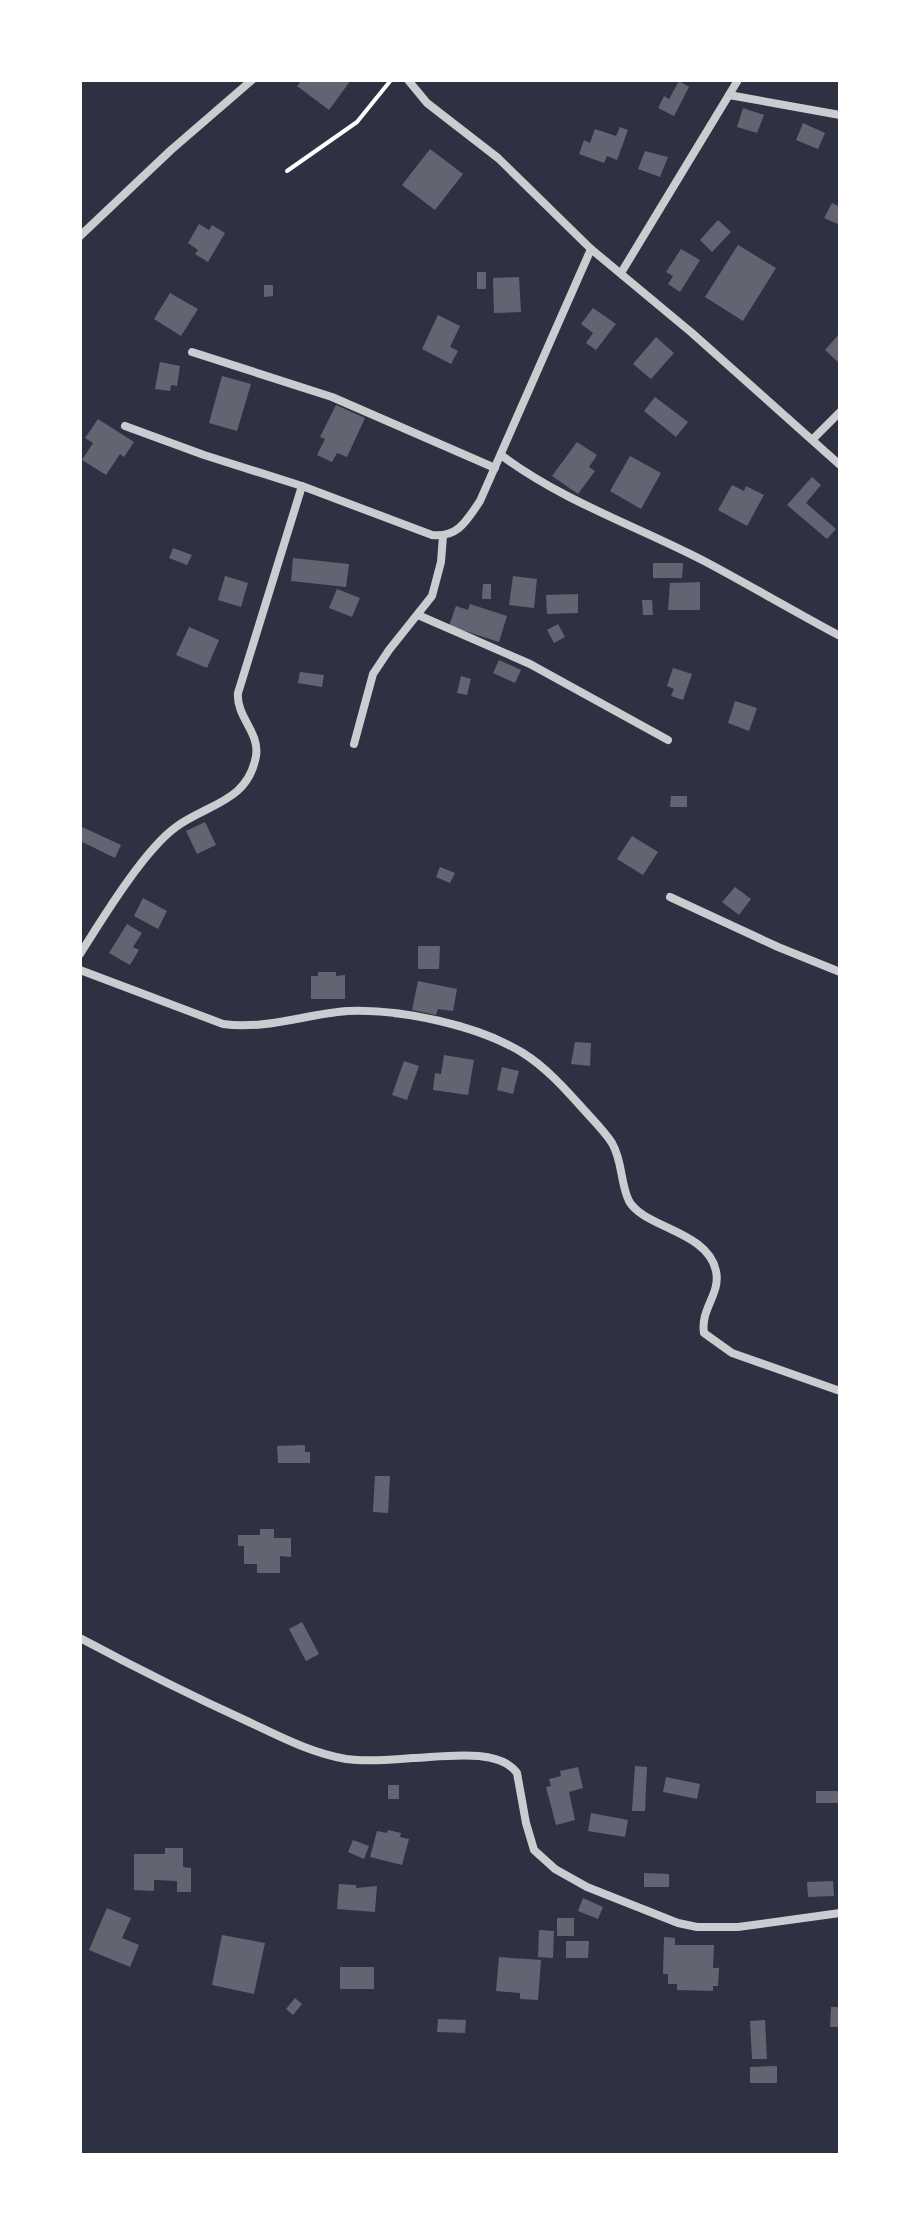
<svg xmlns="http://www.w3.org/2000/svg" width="920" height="2235" viewBox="0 0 920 2235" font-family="'Public Sans',sans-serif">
<rect width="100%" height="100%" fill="#2d3142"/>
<g fill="#626471">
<path d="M302,80H351L329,110L297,86Z"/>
<path d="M679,81L689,87L674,116L658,108L664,96L669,99Z"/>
<path d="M743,108L764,115L757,133L737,127Z"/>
<path d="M803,123L825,133L818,149L796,140Z"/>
<path d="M620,127L628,130L617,160L607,156L604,163L579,154L584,140L590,143L595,129L616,136Z"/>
<path d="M430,149L463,174L435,210L402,185Z"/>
<path d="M645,151L668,157L660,177L638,169Z"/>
<path d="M832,203L840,207V225L824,218Z"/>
<path d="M718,220L731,232L712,252L700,240Z"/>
<path d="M199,224L209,230L212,225L225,233L208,262L195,254L198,250L188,243Z"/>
<path d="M738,245L776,268L743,321L705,297Z"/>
<path d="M681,249L700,260L680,292L668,284L673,276L666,272Z"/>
<rect x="477" y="272" width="9" height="17"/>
<path d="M519,277L521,312L494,313L493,278Z"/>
<path d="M264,285H273V296L264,297Z"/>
<path d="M170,293L198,309L181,336L154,319Z"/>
<path d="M593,308L616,324L596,350L586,343L593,333L581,324Z"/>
<path d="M438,315L460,326L450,347L458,351L451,364L422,349Z"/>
<path d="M840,333V364L825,350Z"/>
<path d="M656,337L674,353L651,379L633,364Z"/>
<path d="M160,362L180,366L177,386L171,385L170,391L155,389Z"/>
<path d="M222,376L251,384L237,431L209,423Z"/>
<path d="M655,397L688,422L676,437L644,411Z"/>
<path d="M336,405L365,418L347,457L337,453L332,462L317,455L325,439L320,437Z"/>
<path d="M98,419L134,442L124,457L120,454L106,475L82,460L93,443L85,438Z"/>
<path d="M577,442L597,455L589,467L595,471L578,494L552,476Z"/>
<path d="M630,456L661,473L641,509L610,491Z"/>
<path d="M812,477L821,485L806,503L836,529L827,539L787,505Z"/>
<path d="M732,485L744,491L746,486L764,495L747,526L718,510Z"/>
<path d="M173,548L192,555L187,565L169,558Z"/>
<path d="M293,558L349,564L346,587L291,581Z"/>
<path d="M653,563H683L682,578H653Z"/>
<path d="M225,576L248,583L241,607L218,600Z"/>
<path d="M513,576L537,579L534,608L509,605Z"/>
<path d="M700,582V610H668L670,583Z"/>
<path d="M483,584H491V599H482Z"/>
<path d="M337,589L360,598L352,617L329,608Z"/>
<path d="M578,594V613L547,614L546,595Z"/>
<path d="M642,600H652L653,615H643Z"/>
<path d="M470,604L507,616L499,642L449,626L456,606L468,610Z"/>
<path d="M558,624L565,637L554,643L547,630Z"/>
<path d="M189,627L219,640L207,668L176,655Z"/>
<path d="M499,660L521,670L515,683L493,673Z"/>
<path d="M673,668L692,674L683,700L671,696L674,689L667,686Z"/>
<path d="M300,672L324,675L322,687L298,683Z"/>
<path d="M461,676L471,679L467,695L457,693Z"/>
<path d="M735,701L757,708L749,731L728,723Z"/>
<path d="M671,796H687V807H670Z"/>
<path d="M205,822L216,845L197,854L186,831Z"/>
<path d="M80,826L121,845L115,858L80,841Z"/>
<path d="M632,836L658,852L643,875L617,859Z"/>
<path d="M440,867L455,873L450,883L436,877Z"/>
<path d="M735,887L751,899L739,915L722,902Z"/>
<path d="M143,898L167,911L158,929L134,916Z"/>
<path d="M127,924L142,933L133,947L139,950L130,965L109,953Z"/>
<path d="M418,946H440L439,969H418Z"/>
<path d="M318,972H336V976L345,975V999H311V976H318Z"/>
<path d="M418,981L457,989L453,1011L438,1009L436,1015L412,1010Z"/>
<path d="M575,1042L591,1043L590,1066L571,1064Z"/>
<path d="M444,1055L474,1060L468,1095L433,1090L435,1073L441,1074Z"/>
<path d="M404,1061L419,1066L407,1100L392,1095Z"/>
<path d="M502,1067L519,1071L513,1094L497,1090Z"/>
<path d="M305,1445V1452H310V1463H278L277,1446Z"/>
<path d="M375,1476H390L388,1513L373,1512Z"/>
<path d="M260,1529H274V1538H291V1557L280,1556V1573H257V1564H244V1546H238V1535H260Z"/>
<path d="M302,1622L319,1654L306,1661L289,1629Z"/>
<path d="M635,1766L647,1767L645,1811H632Z"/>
<path d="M578,1767L583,1788L569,1792L575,1820L556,1825L546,1787L551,1786L549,1779L561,1776L560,1771Z"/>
<path d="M666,1777L700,1784L697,1799L663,1792Z"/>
<rect x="388" y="1785" width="11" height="14"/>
<rect x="816" y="1791" width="24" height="12"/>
<path d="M591,1813L628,1820L625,1837L588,1831Z"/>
<path d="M388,1830L401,1833L400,1837L409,1839L402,1865L370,1857L377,1831L387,1833Z"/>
<path d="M353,1840L369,1846L364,1859L348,1852Z"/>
<path d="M165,1848H183V1867L191,1868V1892H177V1881L154,1880V1891L134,1890V1854H165Z"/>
<path d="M644,1873L669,1874V1887H644Z"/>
<path d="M833,1881L834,1896L808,1897L807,1882Z"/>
<path d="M339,1884L356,1885V1888L377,1886L375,1912L337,1909Z"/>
<path d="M583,1898L603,1907L598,1919L578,1911Z"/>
<path d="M107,1908L131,1918L122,1938L139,1945L130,1967L89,1950Z"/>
<rect x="557" y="1918" width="17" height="18"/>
<path d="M539,1930L554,1931L553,1958L538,1957Z"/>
<path d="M222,1935L265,1943L254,1994L212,1985Z"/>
<path d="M664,1937L675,1938V1945H714L713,1968H719L718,1986H713V1991L677,1990V1984H668V1974H663Z"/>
<path d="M566,1941H589L588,1958H566Z"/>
<path d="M499,1957L541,1960L538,2000L520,1999V1993L496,1991Z"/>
<rect x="340" y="1967" width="34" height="22"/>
<path d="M295,1998L302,2004L293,2015L286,2009Z"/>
<path d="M831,2007H840V2027H830Z"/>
<path d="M438,2019L466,2020L465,2033L437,2032Z"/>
<path d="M765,2020L767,2059H752L750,2021Z"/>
<path d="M777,2066V2083H750V2067Z"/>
</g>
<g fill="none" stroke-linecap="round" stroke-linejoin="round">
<path stroke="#fff" stroke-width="4" d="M287,171L357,122L391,80"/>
<g stroke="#caccd0" stroke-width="8">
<path d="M408,80L427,103L498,158L591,249L692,333L840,465"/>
<path d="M729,95L840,115"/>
<path d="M80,236L171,150L252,80"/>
<path d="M621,273L738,80"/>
<path d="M192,352L332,397L495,468"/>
<path d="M125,426L204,455L302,486L432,535C458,538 467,520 480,501L591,249"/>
<path d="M813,439L840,412"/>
<path d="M501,455C564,502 637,526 706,562C751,586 795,612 840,636"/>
<path d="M418,615L530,664L668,740"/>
<path d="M354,744L373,674L389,650L432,596L441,562L443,536"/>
<path d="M670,897L778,947L840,972"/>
<path d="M80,954C102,919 144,850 176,827C207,804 248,802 256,756C260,732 236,717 238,693L302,486"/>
<path d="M80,970L223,1024C266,1030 306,1014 348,1011C401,1009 478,1025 523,1053C547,1068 567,1091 585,1111C594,1121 605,1132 612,1143C623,1162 620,1183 629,1201C644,1228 708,1231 716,1271C721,1294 700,1309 704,1333L732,1353L840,1391"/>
<path d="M80,1638C136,1668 192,1696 249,1722C281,1737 311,1753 346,1759C367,1762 391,1760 413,1758C441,1757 499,1747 517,1773L526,1823L534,1850L555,1869L587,1887L678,1923L697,1927H738L840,1913"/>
</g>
</g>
<rect width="920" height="2235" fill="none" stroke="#ffffff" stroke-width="164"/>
</svg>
